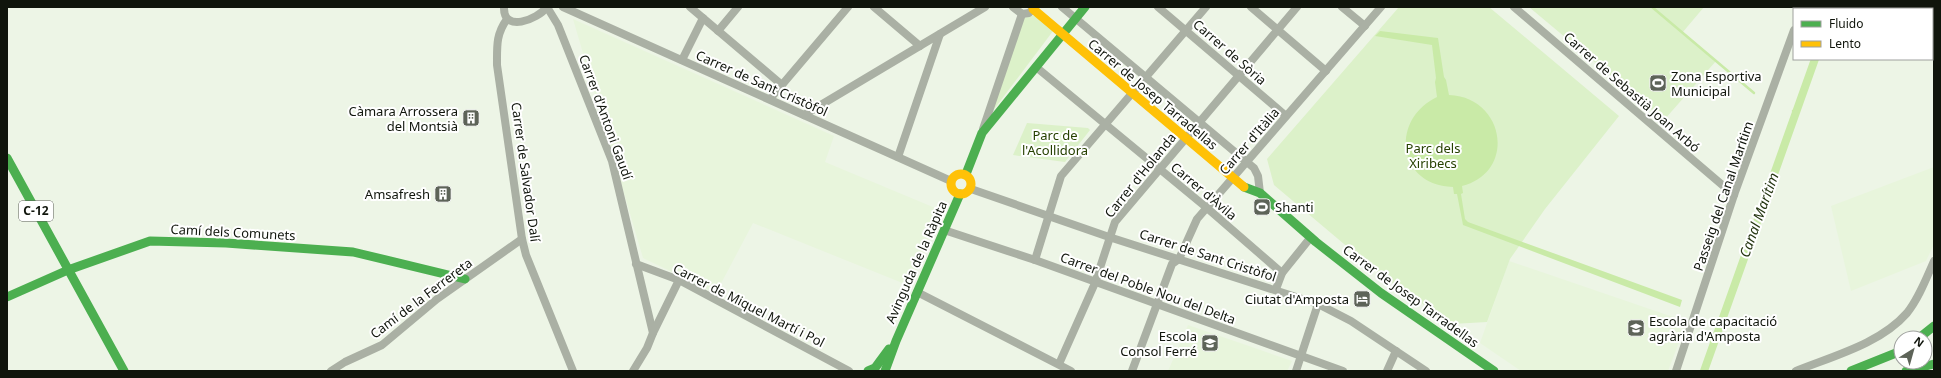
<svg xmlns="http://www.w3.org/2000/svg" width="1941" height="378" viewBox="0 0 1941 378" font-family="'Noto Sans',sans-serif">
<rect width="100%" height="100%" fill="#edf5e6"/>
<g fill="#e8f5dc">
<path d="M573,19L834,136L825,162L940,210L910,286L753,223L716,293L643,258Z"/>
<path d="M1934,167V244L1926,261L1851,291L1831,206Z"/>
<path d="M1509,261L1676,318L1682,334L1668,371H1521L1480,343Z"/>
<path d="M1188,325L1292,361L1287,371H1168Z"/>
</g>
<g fill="#dcf1c9">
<path d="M1399,7H1489L1619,116L1545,209L1510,259L1487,322L1452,324L1382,276L1274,185L1267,159Z"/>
<path d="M1529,7H1704L1682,33L1716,61L1664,120Z"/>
<path d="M1036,15L1053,31L992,112L1024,18Z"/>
<path d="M1027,123L1088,128L1090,130L1065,162L1013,155Z"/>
</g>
<path fill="#c9eaa7" d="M1380,31L1438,38L1444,77L1446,80L1449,95C1505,97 1517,172 1462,186L1463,193L1461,194L1465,219L1468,222L1682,300L1680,307L1463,225L1457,194H1454L1453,187C1398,186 1389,120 1437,97L1435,82L1436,78L1432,45L1375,36Z"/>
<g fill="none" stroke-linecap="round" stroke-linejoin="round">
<g stroke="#c9eaa7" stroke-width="2.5">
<path d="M1652,7L1754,93"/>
<path d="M1793,111L1796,112"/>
</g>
<g stroke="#c9eaa7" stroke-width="8">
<path d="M1833,9V7"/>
<path d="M1704,371L1815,59"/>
</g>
<g stroke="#aab0a4" stroke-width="8">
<path d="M504,7C503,33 537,20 547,7"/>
<path d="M547,7L558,25L612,161L653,333L647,348L633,371"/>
<path d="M563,7L951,181"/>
<path d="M690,7L782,85"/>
<path d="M874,7L920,46"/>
<path d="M1013,7L1022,14L1029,13L1033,9"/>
<path d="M1062,7L1254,168L1258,176L1260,193"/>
<path d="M1158,7L1286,116"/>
<path d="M1251,7L1326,71"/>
<path d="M1342,7L1365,26"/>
<path d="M1514,7L1734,195"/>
<path d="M1802,9V7"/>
<path d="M507,19C496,34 497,46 497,65L522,239L526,255L573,371"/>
<path d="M718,31L738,7"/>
<path d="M682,60L703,18"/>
<path d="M1036,67L1207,208L1282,273"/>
<path d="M770,99L848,7"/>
<path d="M804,115L985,7"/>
<path d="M983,129L1022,14"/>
<path d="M898,157L940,34"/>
<path d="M971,189L1109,237L1318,304L1351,321L1426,371"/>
<path d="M944,230L1035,260L1343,371"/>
<path d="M1035,260L1061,176L1206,7"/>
<path d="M636,264L679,280L849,371"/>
<path d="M1276,289L1282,273L1311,237"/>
<path d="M917,292L1071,371"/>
<path d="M653,333L679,280"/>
<path d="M1059,364L1095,283L1115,222L1297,7"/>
<path d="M331,371L345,362L382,345L437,299L522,239"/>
<path d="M1132,371L1172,264L1179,259L1197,219L1381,7"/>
<path d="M1296,371L1318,304"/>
<path d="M1387,371L1396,351"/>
<path d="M1676,371L1734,195L1794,30"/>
<path d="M1796,371C1833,356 1880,344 1907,313C1919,298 1926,279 1934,261"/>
</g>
<g stroke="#4caf50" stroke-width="9">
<path d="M7,158L124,371"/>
<path d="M966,174L982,133L1085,7"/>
<path d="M1244,187L1260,193L1316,242L1381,293L1494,371"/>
<path d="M7,297L68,270L150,241L226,243L353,252L465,279"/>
<path d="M1919,338L1934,326"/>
<path d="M868,371L875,368L889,349"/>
<path d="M885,371L896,341L960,194"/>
<path d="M1851,371L1901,351"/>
<path d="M1906,371L1934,364"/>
</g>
<g stroke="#ffc107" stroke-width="9">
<path d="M1035,7L1033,9L1244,187"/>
<circle cx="961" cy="184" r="10"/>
</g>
</g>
<defs>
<symbol id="stadium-square" viewBox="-11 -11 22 22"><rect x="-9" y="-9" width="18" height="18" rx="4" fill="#5d6358" stroke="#fff"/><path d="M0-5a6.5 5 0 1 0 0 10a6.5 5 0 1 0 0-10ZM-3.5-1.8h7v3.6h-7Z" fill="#fff"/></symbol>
<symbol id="building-square" viewBox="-11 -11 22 22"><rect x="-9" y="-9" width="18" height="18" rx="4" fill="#5d6358" stroke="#fff"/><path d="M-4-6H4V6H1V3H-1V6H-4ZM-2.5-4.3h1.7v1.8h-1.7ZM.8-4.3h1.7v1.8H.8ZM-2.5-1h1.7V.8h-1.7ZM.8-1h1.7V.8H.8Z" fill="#fff"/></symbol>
<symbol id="hotel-square" viewBox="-11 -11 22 22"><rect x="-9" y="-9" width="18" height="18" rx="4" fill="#5d6358" stroke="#fff"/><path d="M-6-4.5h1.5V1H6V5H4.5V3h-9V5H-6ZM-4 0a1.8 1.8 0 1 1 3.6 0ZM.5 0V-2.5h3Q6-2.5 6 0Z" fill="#fff"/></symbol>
<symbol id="school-square" viewBox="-11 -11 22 22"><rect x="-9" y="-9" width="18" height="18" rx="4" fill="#5d6358" stroke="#fff"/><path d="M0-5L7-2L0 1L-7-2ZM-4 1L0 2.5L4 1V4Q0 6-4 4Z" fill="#fff"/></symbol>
</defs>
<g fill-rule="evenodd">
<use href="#stadium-square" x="1648" y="73" width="20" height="20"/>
<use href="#building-square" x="461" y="108" width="20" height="20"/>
<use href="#building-square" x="433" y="184" width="20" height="20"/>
<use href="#stadium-square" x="1252" y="197" width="20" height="20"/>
<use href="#hotel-square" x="1352" y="289" width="20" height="20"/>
<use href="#school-square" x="1626" y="318" width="20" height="20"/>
<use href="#school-square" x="1200" y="333" width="20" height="20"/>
</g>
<g text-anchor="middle" stroke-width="4" stroke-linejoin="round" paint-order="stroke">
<rect fill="#fff" stroke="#585b55" stroke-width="1" x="19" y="201" width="34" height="20" rx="3"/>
<g font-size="12" font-weight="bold" fill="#10150c">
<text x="36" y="215">C-12</text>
</g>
<g font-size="13" fill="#10150c" stroke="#fff">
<text transform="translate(1230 52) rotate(41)" y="5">Carrer de Sòria</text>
<text transform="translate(762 83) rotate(24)" y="5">Carrer de Sant Cristòfol</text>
<text transform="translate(1632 92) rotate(41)" y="5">Carrer de Sebastià Joan Arbó</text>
<text transform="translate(1153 94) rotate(40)" y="5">Carrer de Josep Tarradellas</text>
<text transform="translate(606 117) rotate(70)" y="5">Carrer d'Antoni Gaudí</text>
<text transform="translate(1249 141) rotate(-49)" y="5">Carrer d'Itàlia</text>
<text transform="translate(526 172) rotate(82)" y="5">Carrer de Salvador Dalí</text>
<text transform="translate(1140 175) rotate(-51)" y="5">Carrer d'Holanda</text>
<text transform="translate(1204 191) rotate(40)" y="5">Carrer d'Àvila</text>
<text transform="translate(1723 196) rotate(-71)" y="5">Passeig del Canal Marítim</text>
<text transform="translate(233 232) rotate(3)" y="5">Camí dels Comunets</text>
<text transform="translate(1208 255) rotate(18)" y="5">Carrer de Sant Cristòfol</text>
<text transform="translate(916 262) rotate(-66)" y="5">Avinguda de la Ràpita</text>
<text transform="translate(1148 288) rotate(20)" y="5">Carrer del Poble Nou del Delta</text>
<text transform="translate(1411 296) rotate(36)" y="5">Carrer de Josep Tarradellas</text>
<text transform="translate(421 298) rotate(-37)" y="5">Camí de la Ferrereta</text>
<text transform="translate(749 305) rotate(27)" y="5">Carrer de Miquel Martí i Pol</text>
</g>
<g font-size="13" fill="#10150c" stroke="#fff" text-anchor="end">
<text x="1671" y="81" text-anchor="start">Zona Esportiva<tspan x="1671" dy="15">Municipal</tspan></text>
<text x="458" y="116">Càmara Arrossera<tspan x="458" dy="15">del Montsià</tspan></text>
<text x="430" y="199">Amsafresh</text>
<text x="1275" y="212" text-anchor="start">Shanti</text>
<text x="1349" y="304">Ciutat d'Amposta</text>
<text x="1649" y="326" text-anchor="start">Escola de capacitació<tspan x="1649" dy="15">agrària d'Amposta</tspan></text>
<text x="1197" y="341">Escola<tspan x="1197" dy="15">Consol Ferré</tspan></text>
</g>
<g font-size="13" fill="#264000" stroke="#fff">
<text x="1055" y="140">Parc de<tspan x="1055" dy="15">l'Acollidora</tspan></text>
<text x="1433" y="153">Parc dels<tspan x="1433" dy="15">Xiribecs</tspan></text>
</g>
<g font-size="14" font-style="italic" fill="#253612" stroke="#fff">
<text transform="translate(1759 215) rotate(-70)" y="5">Canal Marítim</text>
</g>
</g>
<rect width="1941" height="378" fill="none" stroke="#10150c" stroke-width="16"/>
<rect x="1793" y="8" width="140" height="52" fill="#ffffff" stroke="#9fa19e"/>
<rect x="1801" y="21" width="20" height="6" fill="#4caf50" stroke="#9fa19e"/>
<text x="1829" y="28" font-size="12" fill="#10150c">Fluido</text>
<rect x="1801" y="41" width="20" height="6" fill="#ffc107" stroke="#9fa19e"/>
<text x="1829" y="48" font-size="12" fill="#10150c">Lento</text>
<g transform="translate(1913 350) rotate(37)"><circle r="19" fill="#ffffff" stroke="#9fa19e"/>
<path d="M0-3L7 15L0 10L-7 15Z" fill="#5d6358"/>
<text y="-6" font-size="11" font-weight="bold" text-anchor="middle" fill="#10150c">N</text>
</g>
</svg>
